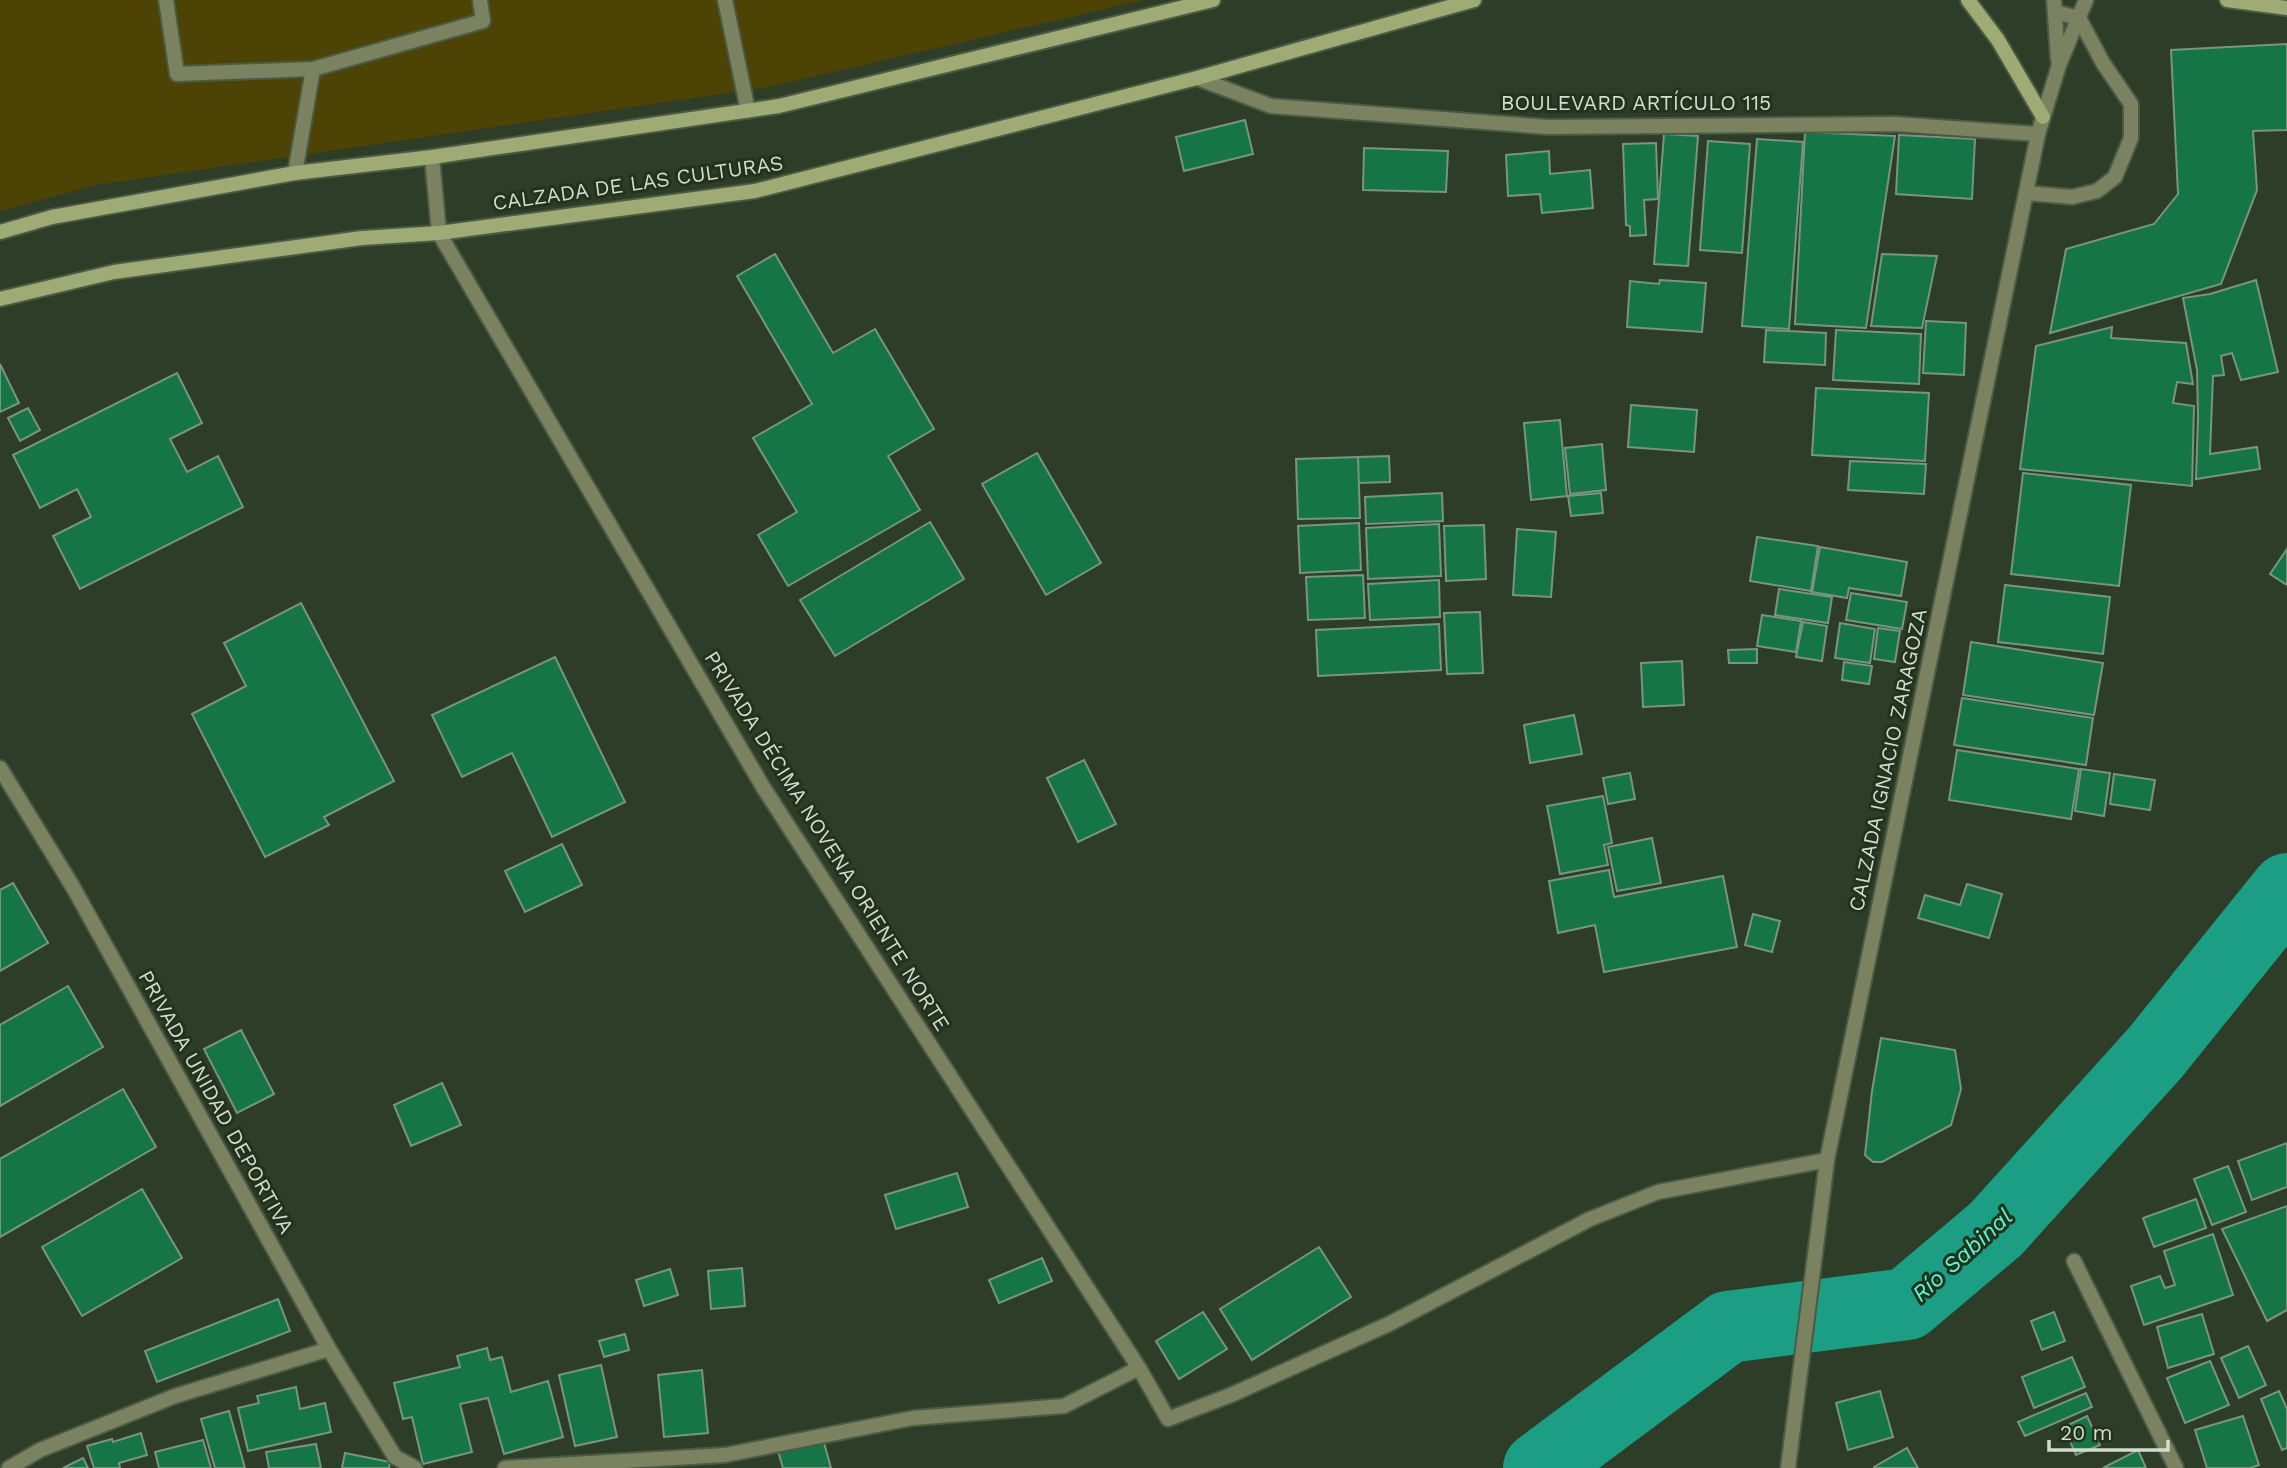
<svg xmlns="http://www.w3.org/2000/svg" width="2287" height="1468" viewBox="0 0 2287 1468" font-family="'Work Sans',sans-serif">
<rect width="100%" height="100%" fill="#2d3d27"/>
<path fill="#4c4304" d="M0,0H1144L769,87L97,185L0,211Z"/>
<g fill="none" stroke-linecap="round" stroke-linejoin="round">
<path stroke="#1b9e83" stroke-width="72" d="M1539,1468L1728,1327L1907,1304L1996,1229L2155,1053L2287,889"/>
</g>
<g fill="#157546" stroke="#789582" stroke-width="2">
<path d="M2287,44V130L2253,131L2257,190L2221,284L2050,333L2066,249L2154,224L2178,194L2171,50Z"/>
<path d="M1245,120L1253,154L1184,171L1176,137Z"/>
<path d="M1805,132L1895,136L1866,328L1795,324Z"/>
<path d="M1664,134L1698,136L1688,266L1654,264Z"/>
<path d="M1899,135L1975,139L1972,199L1896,194Z"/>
<path d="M1757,139L1803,142L1789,329L1742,326Z"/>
<path d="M1708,141L1750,144L1742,253L1700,250Z"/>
<path d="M1656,143L1658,199L1644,200L1646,235L1630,236V226L1626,225L1623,144Z"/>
<path d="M1364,148L1448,151L1446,192L1363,190Z"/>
<path d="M1549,151L1550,174L1590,170L1593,208L1542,213L1540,194L1508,196L1506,155Z"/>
<path d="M775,254L833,353L875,329L934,429L888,456L920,510L788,586L758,535L797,512L753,438L812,404L737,276Z"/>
<path d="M1882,254L1937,256L1922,328L1871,326Z"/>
<path d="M1660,280L1706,283L1702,332L1627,327L1630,281L1659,284Z"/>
<path d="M2256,280L2278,372L2241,380L2232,353L2221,356L2224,375L2213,376L2210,454L2257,447L2260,469L2196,479L2198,418L2197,370L2183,298L2210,294Z"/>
<path d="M1926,321L1966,323L1964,375L1923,373Z"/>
<path d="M2112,327L2111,338L2186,343L2193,384L2177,382L2173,403L2194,406L2192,486L2020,469L2036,346Z"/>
<path d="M1766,330L1826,333L1825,365L1764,362Z"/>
<path d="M1836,330L1921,334L1919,384L1833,380Z"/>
<path d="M0,364L19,403L0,412Z"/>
<path d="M177,373L202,423L170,439L187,472L218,456L243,507L80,589L53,536L91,517L77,489L40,508L13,455Z"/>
<path d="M1816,388L1929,393L1925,461L1812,455Z"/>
<path d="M1631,405L1697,410L1694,452L1628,447Z"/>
<path d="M28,408L40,430L20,441L8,418Z"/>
<path d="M1560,420L1567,496L1531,500L1524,423Z"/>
<path d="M1602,444L1606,490L1570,494L1565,448Z"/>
<path d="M1037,453L1101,563L1046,595L982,484Z"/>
<path d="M1389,456L1390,482L1358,483V457Z"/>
<path d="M1358,457L1360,518L1298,519L1296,459Z"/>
<path d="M1850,461L1926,464L1924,494L1848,490Z"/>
<path d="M2023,473L2131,485L2119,586L2011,574Z"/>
<path d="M1442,493L1443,521L1366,524L1365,497Z"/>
<path d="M1601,493L1603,513L1571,516L1568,496Z"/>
<path d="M930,522L964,579L835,656L800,600Z"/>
<path d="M1359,523L1361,570L1300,573L1298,526Z"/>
<path d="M1439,524L1441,576L1368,579L1366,528Z"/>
<path d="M1484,525L1486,579L1446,581L1444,526Z"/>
<path d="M1517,529L1556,532L1551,597L1513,595Z"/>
<path d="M1757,537L1818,546L1811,591L1750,581Z"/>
<path d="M1820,547L1907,562L1901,596L1849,588L1847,598L1812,592Z"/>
<path d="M2287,549V585L2270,574Z"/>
<path d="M1363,575L1365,618L1308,620L1306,577Z"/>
<path d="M1439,580L1440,617L1370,620L1368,584Z"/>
<path d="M2005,585L2110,597L2103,654L1998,642Z"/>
<path d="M1779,589L1832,597L1828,623L1775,615Z"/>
<path d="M1851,593L1907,602L1902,629L1846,620Z"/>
<path d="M301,603L394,781L324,817L329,825L265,857L192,714L246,686L224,643Z"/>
<path d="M1480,612L1483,673L1447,674L1444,613Z"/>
<path d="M1762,615L1801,621L1796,652L1757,646Z"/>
<path d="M1803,622L1827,626L1822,661L1796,657Z"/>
<path d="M1840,623L1875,629L1870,663L1835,658Z"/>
<path d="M1439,624L1441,670L1318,676L1316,630Z"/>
<path d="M1878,628L1900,631L1895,662L1874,659Z"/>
<path d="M1971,642L2103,663L2094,715L1963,695Z"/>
<path d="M1757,649V663H1729L1728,650Z"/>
<path d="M555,657L625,802L552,837L512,753L462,777L432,715Z"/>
<path d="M1682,661L1684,705L1643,707L1641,663Z"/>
<path d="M1844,662L1872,666L1869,684L1842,680Z"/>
<path d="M1962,698L2093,718L2086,765L1954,745Z"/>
<path d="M1574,715L1582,754L1530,763L1524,725Z"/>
<path d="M1957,750L2079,769L2071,819L1949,800Z"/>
<path d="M1084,760L1116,824L1078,842L1047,778Z"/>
<path d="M2081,769L2110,773L2104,816L2075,811Z"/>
<path d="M1630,773L1635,799L1608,804L1603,778Z"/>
<path d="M2114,774L2155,780L2150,810L2110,804Z"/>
<path d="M1603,796L1612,843L1604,845L1608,865L1560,874L1547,806Z"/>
<path d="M1652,838L1661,883L1617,891L1608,847Z"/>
<path d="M562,844L582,885L525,912L505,871Z"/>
<path d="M1609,870L1614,897L1723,876L1737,947L1604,972L1595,925L1558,933L1549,881Z"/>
<path d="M13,883L48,943L0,971V890Z"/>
<path d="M1967,884L2002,894L1989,938L1918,918L1925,895L1960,905Z"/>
<path d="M1753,914L1780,921L1772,952L1745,945Z"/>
<path d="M68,986L103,1047L0,1106V1025Z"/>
<path d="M241,1030L274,1094L237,1113L204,1049Z"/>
<path d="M1881,1038L1955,1050L1961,1089L1951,1125L1882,1162H1873L1865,1155L1872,1091Z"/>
<path d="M442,1083L461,1125L411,1146L394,1105Z"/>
<path d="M123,1089L156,1147L0,1237V1159Z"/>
<path d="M2287,1143V1187L2252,1200L2238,1161Z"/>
<path d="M2228,1166L2246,1212L2212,1225L2194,1179Z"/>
<path d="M957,1173L968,1207L896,1229L885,1195Z"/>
<path d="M142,1189L182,1258L82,1316L42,1247Z"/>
<path d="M2196,1199L2206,1228L2154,1247L2143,1218Z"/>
<path d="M2287,1206V1310L2267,1321L2222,1229Z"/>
<path d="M2213,1234L2233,1295L2144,1325L2131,1286L2160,1276L2165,1288L2175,1285L2164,1251Z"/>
<path d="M1319,1247L1351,1297L1252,1360L1220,1309Z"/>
<path d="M1042,1258L1052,1281L999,1303L989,1280Z"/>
<path d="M742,1268L745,1306L711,1309L708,1271Z"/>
<path d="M670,1269L678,1295L644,1306L636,1280Z"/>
<path d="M278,1299L290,1331L157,1382L145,1351Z"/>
<path d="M1203,1312L1227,1349L1179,1379L1156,1341Z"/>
<path d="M2054,1312L2065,1341L2042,1350L2031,1321Z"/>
<path d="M2202,1314L2214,1354L2168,1368L2157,1327Z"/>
<path d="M625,1334L629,1350L604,1357L599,1341Z"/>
<path d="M2248,1346L2266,1385L2239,1398L2221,1358Z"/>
<path d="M487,1348L490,1360L502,1357L511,1392L548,1381L563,1437L504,1454L488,1398L460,1404L472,1452L423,1464L412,1417L403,1419L394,1383L460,1367L457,1356Z"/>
<path d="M2072,1357L2085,1387L2034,1408L2022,1377Z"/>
<path d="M2210,1361L2229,1405L2185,1423L2167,1378Z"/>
<path d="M601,1365L617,1437L575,1446L559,1375Z"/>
<path d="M702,1370L708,1433L664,1437L658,1375Z"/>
<path d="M296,1387L300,1409L325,1403L331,1432L248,1451L238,1408L259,1403L257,1396Z"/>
<path d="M1880,1391L1893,1437L1848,1450L1836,1403Z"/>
<path d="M2279,1391L2287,1409V1448L2282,1450L2261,1399Z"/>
<path d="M2086,1393L2092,1407L2025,1436L2018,1422Z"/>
<path d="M229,1411L245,1468H215L201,1419Z"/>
<path d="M2087,1416L2100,1445L2076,1455L2064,1427Z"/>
<path d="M2243,1416L2259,1465L2250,1468H2207L2195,1430Z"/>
<path d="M141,1433L147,1455L119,1463L120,1468H94L87,1446L112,1439L113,1442Z"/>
<path d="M823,1439L831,1468H783L778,1451Z"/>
<path d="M203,1440L211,1468H159L155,1452Z"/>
<path d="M316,1444L321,1468H269L266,1452Z"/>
<path d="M1907,1448L1918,1468H1874V1467Z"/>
<path d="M2138,1450L2146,1468H2103Z"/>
<path d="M345,1453L390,1462L389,1468H342Z"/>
<path d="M83,1458L88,1468H63Z"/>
</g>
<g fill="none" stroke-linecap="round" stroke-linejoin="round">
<defs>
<g id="service">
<path d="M166,0L177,74L313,69L483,21L480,0"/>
<path d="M725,0L748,111"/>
<path d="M295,173L313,69"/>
<path d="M2026,193L2072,197L2097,191L2115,177L2131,138V104L2103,63L2079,18L2055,12"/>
</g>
<g id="minor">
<path d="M1197,78L1271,106L1548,127L1895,124L2038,134"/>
<path d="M432,157L439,233L763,787L1139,1368L1168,1419L1231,1395L1389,1324L1590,1219L1658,1192L1827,1160"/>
<path d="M0,768L73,887L329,1349L395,1457L415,1468"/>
<path d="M2074,1261L2176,1468"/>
<path d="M9,1468L40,1450L175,1396L329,1349"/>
<path d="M505,1468L725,1455L913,1418L1064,1406L1139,1368"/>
</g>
<g id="tertiary">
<path d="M2054,0L2058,60"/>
<path d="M1788,1468L1827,1160L2038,134L2059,65L2086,0"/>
</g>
<g id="secondary">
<path d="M1968,0L1998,40L2043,117"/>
<path d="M2227,0L2287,8"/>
<path d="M0,232L52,217L295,173L432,157L779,106L1213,0"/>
<path d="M0,299L114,272L362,238L439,233L755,191L1197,78L1474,0"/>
</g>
</defs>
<use href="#service" stroke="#4b5a45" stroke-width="18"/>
<use href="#minor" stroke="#4b5a45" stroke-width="18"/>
<use href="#tertiary" stroke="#4b5a45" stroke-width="18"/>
<use href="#secondary" stroke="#4b5a45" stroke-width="18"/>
<use href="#service" stroke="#7a825f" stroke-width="14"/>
<use href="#minor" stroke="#7a825f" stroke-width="14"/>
<use href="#tertiary" stroke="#7a825f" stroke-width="14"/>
<use href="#secondary" stroke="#9fab74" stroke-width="14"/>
</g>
<g text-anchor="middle" stroke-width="6" stroke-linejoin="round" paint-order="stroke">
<g font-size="21" fill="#d2dccf" stroke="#23321d">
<text x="1636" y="110">BOULEVARD ARTÍCULO 115</text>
<text transform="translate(638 183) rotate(-8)" y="7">CALZADA DE LAS CULTURAS</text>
<text transform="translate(1888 760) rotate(-78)" y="7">CALZADA IGNACIO ZARAGOZA</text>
<text transform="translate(827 841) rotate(58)" y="7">PRIVADA DÉCIMA NOVENA ORIENTE NORTE</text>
<text transform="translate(216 1102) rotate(61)" y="7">PRIVADA UNIDAD DEPORTIVA</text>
</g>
<g font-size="23" font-style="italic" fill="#5bfad6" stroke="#23321d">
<text transform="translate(1962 1255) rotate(-42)" y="8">Río Sabinal</text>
</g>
</g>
<path d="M2049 1440v10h119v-10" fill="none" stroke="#d2dccf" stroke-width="3.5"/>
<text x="2060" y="1440" font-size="21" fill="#d2dccf" stroke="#23321d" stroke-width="5" paint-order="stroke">20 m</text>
</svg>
